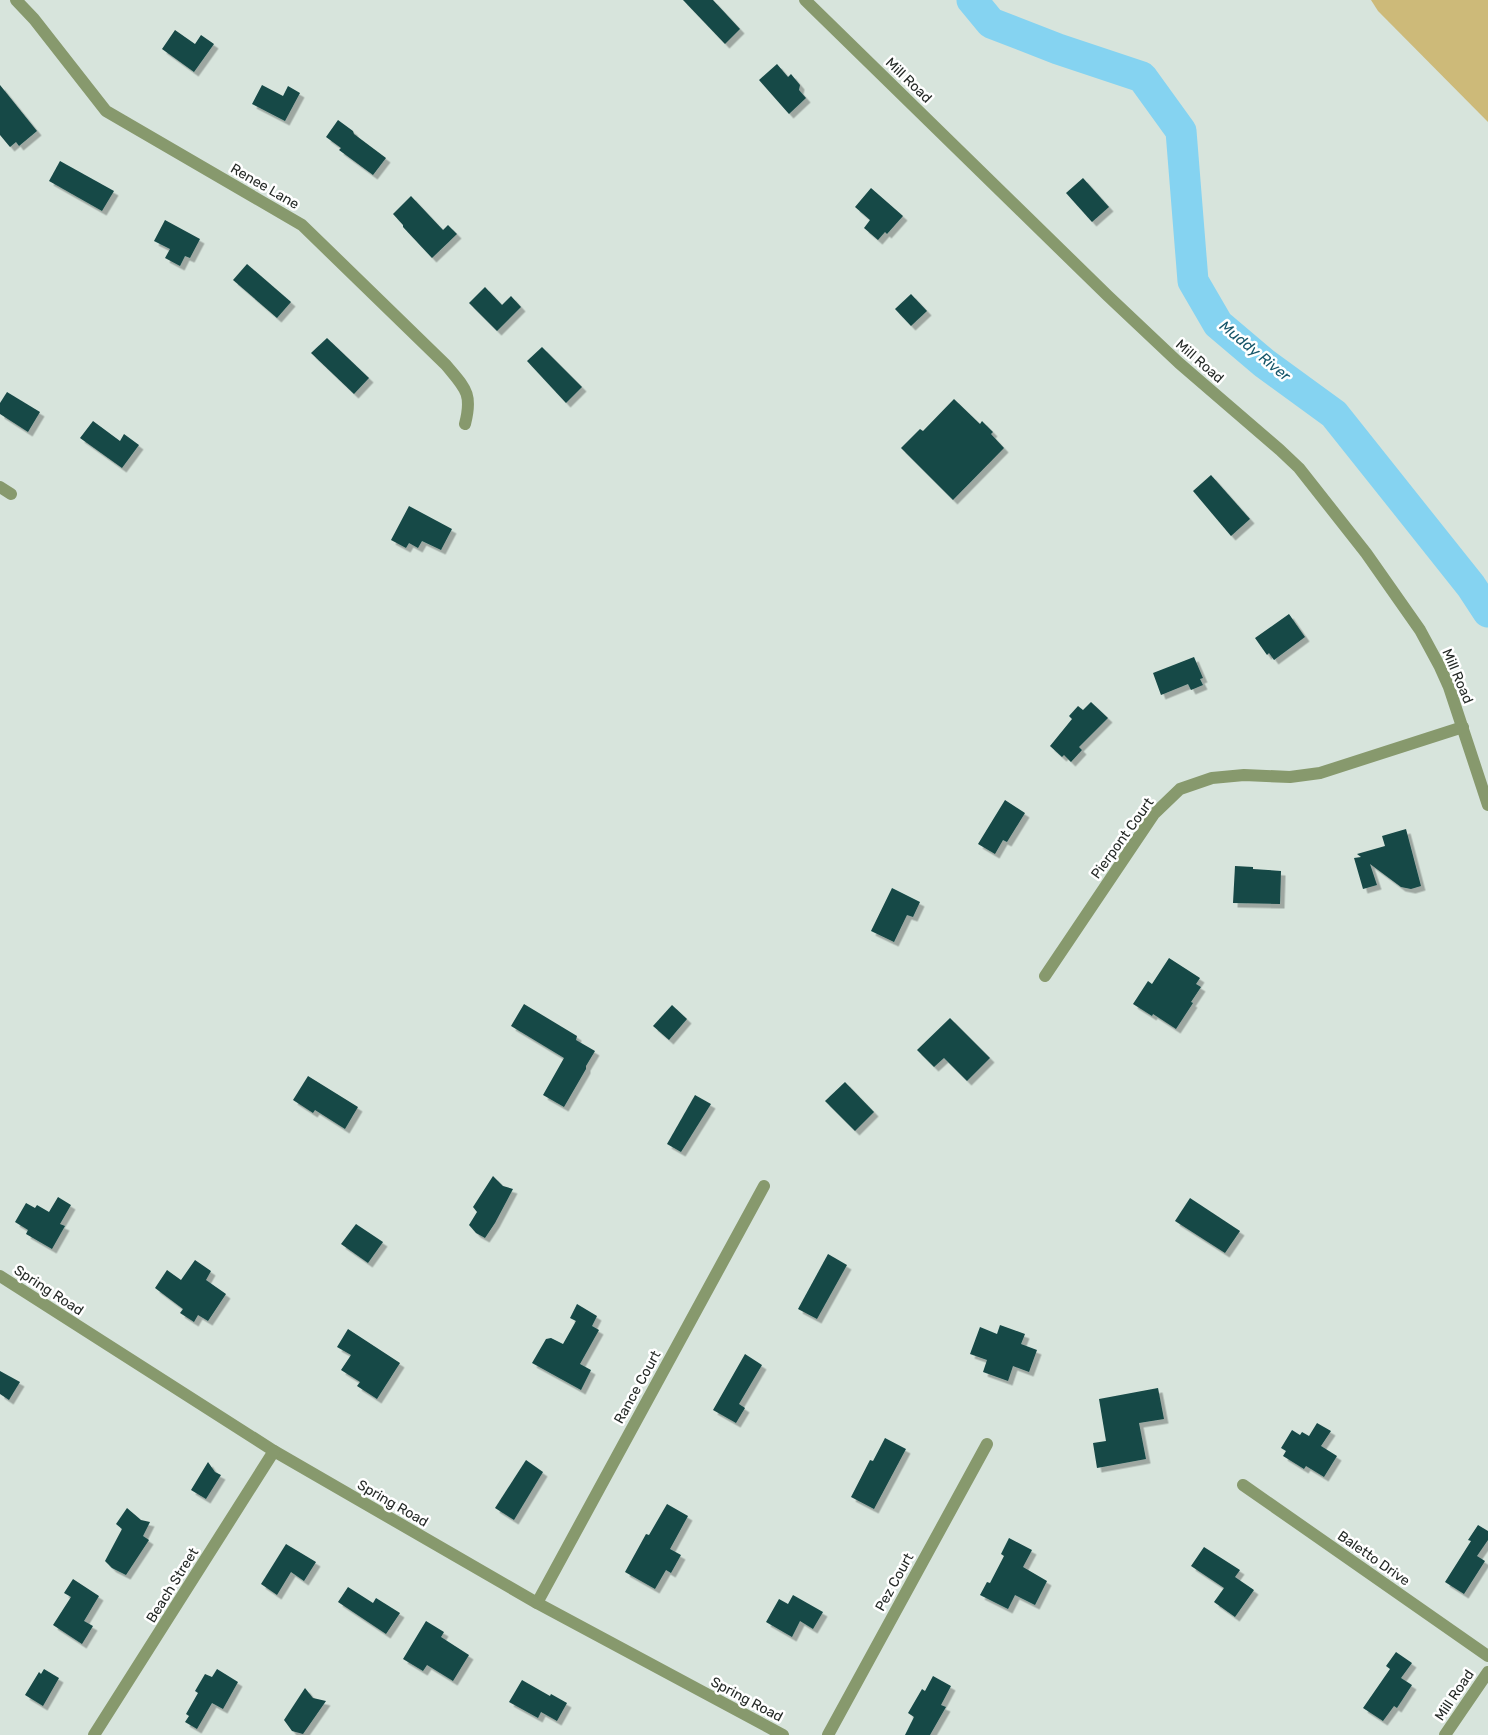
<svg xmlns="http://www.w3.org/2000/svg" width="1488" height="1735" viewBox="0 0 1488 1735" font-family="Rubik,sans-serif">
<defs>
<filter id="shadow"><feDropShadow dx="4.5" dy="4.5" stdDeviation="0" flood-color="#0004"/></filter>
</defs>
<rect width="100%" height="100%" fill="#d7e4dc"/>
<path fill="#cdba79" d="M1371,0H1488V122L1378,11Z"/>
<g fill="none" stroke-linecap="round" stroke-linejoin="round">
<path stroke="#85d3f1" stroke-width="31" d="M972,0L991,23L1058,49L1142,77L1181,131L1193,281L1218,324L1264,363L1334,414L1471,586L1488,612"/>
</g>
<g fill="#164846" filter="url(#shadow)">
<path d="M683,0H713L740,29L725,44Z"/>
<path d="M175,30L195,44L201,35L214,44L194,72L162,49Z"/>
<path d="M777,64L788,77L791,74L800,85L799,90L806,98L789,114L759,80Z"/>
<path d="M0,85L37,131L19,146L16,142L10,147L0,135Z"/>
<path d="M262,85L283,96L288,86L300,93L285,121L252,104Z"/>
<path d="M338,120L353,131L354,134L386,158L373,175L339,150L341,148L326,137Z"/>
<path d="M60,161L114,191L102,211L49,181Z"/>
<path d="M1083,178L1109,207L1092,222L1066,193Z"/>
<path d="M871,188L903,216L887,234L885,232L878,240L864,228L870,220L855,207Z"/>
<path d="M411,196L443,230L448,225L457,234L432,258L403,227V225L393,214Z"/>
<path d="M165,220L200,239L190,258L185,256L180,266L165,258L170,249L154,241Z"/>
<path d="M247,264L291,302L277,318L233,280Z"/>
<path d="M485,287L502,305L511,296L521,307L497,331L469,303Z"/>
<path d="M911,294L927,311L911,326L895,309Z"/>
<path d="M327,338L369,378L354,394L311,353Z"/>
<path d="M542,347L582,387L566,403L527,361Z"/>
<path d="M7,392L40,412L28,432L0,414V403Z"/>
<path d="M954,399L980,424L982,421L993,432L991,434L1004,448L953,500L901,448L920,429L923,431Z"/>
<path d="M93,421L120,441L124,434L139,445L122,468L80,438Z"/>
<path d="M1211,475L1250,519L1231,536L1193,491Z"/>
<path d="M409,506L452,529L441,550L422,541L418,548L409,543L406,548L391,540Z"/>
<path d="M1289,614L1305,637L1274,660L1269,653L1267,655L1255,638Z"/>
<path d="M1194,657L1203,678L1200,679L1203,685L1191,690L1188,684L1161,695L1153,673Z"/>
<path d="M1091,702L1108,718L1079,747L1082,750L1071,762L1064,755L1062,757L1050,746L1072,719L1069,716L1078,706L1083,710Z"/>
<path d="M1005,800L1025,813L1007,842L1003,840L995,854L978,844Z"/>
<path d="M1406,829L1421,886L1411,889L1401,887L1370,864L1377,885L1363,889L1354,858L1361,857L1357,854L1385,846L1382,836Z"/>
<path d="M1235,866L1253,867V869L1281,871L1280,904L1233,903Z"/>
<path d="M892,888L920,902L913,917L907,915L894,942L871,931Z"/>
<path d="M1169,958L1200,978L1196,984L1201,987L1191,1002L1193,1003L1176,1029L1153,1014L1152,1016L1133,1004L1148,981L1152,984Z"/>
<path d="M524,1004L577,1036L576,1040L595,1051L586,1066V1069L564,1107L543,1095L564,1058L511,1026Z"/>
<path d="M672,1005L687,1019L669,1040L653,1026Z"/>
<path d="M950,1018L990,1058L967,1081L944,1058L934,1067L917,1050Z"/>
<path d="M308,1076L358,1107L345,1129L315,1110L313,1113L293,1100Z"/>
<path d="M845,1082L874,1112L855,1131L825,1101Z"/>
<path d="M695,1095L711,1104L681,1152L667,1144Z"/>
<path d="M493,1176L503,1186L513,1189L495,1223L485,1238L476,1233L469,1225L477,1212L473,1207Z"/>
<path d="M58,1197L71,1205L60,1224L65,1226L52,1249L26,1234L28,1230L15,1222L26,1203L35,1208L37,1205L49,1212Z"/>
<path d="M1190,1198L1240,1231L1225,1253L1175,1221Z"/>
<path d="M356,1224L383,1242L368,1263L341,1244Z"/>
<path d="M828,1254L847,1265L817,1319L798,1309Z"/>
<path d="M195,1260L211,1271L206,1280L226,1294L208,1321L198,1315L194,1322L180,1313L183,1309L155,1288L167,1270L181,1280Z"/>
<path d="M577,1304L597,1316L592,1326L599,1330L580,1364L591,1370L581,1390L532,1363L546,1339L551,1338L563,1344L576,1321L570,1318Z"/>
<path d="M1000,1325L1025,1334L1021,1344L1037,1350L1029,1372L1013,1366L1008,1381L983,1372L987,1360L970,1354L980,1327L997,1334Z"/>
<path d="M348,1329L400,1363L377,1399L357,1386L360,1382L341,1370L351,1355L337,1347Z"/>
<path d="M745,1354L762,1365L739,1404L745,1408L736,1423L713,1410Z"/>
<path d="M0,1371L20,1382L9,1400L0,1394Z"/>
<path d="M1158,1388L1164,1419L1139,1423L1146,1459L1097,1468L1093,1443L1106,1441L1099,1399Z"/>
<path d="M1317,1423L1331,1431L1321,1446L1337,1456L1324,1477L1306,1466L1304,1469L1283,1456L1286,1451L1281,1448L1292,1430L1300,1435L1302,1432L1309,1436Z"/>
<path d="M885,1438L906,1449L874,1509L851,1497L870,1460L873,1461Z"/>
<path d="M526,1460L543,1472L514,1520L495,1508Z"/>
<path d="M208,1462L215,1472L221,1475L206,1499L191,1490Z"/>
<path d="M667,1504L688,1516L670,1549L681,1555L671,1573L666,1570L655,1589L625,1572L646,1534L649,1535Z"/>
<path d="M127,1508L141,1520L150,1522L143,1536L149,1540L126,1575L112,1568L105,1561L122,1529L116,1524Z"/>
<path d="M1478,1525L1488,1531V1540L1477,1556L1485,1561L1464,1594L1445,1582L1471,1541L1468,1540Z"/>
<path d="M1009,1538L1032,1550L1023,1567L1047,1581L1035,1605L1015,1595L1008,1609L980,1595L987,1582L990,1583L1004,1556L1001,1554Z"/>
<path d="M286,1544L316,1562L304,1581L291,1572L277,1595L261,1584Z"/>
<path d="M1204,1547L1240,1570L1235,1577L1254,1590L1235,1617L1214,1602L1224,1588L1191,1566Z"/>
<path d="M73,1579L99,1596L84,1621L93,1626L82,1644L53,1625L71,1597L64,1593Z"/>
<path d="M348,1587L373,1603L376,1598L400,1613L386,1634L338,1602Z"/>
<path d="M793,1595L823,1612L813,1629L800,1621L792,1637L766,1622L779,1599L788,1604Z"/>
<path d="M426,1621L444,1632L441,1637L469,1655L453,1681L427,1665L423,1671L403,1659Z"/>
<path d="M1396,1652L1412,1663L1401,1678L1412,1685L1397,1708L1394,1706L1383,1721L1363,1708L1390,1669L1386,1666Z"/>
<path d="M44,1669L59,1678L43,1706L25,1695L39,1672L41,1674Z"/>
<path d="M217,1669L238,1682L223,1709L212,1703L197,1729L185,1722L189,1716L186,1714L198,1693L195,1691L205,1674L212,1677Z"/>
<path d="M933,1676L951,1686L941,1705L946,1707L930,1735H905L914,1717L908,1713L922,1689L925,1691Z"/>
<path d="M522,1680L550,1696L551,1694L567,1703L557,1721L541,1712L538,1718L509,1702Z"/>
<path d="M305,1688L313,1698L326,1701L303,1734L292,1731L284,1720Z"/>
</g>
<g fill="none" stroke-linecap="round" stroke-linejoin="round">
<g stroke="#87996d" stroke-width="12">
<path d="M16,0L34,19L106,111L302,225L446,365C465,388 473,393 465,424"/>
<path d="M805,0L1108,296L1179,363L1280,450L1299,468L1366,553L1420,630L1440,667L1449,687L1488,805"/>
<path d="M0,487L11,494"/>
<path d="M1045,976L1154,814L1180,789L1212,778L1244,775L1290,777L1320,773L1463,727"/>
<path d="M0,1276L274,1451L537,1603L783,1735"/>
<path d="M1243,1485L1488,1656"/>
<path d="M537,1603L764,1186"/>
<path d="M94,1735L274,1451"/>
<path d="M828,1735L987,1444"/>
<path d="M1445,1735L1488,1672"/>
</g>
</g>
<g text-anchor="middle" stroke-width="5" stroke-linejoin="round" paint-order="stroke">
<g font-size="14" fill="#252a27" stroke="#fff">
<text transform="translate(909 80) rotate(44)" y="5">Mill Road</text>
<text transform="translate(265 186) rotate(30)" y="5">Renee Lane</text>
<text transform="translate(1200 361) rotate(41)" y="5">Mill Road</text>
<text transform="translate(1458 676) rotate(67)" y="5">Mill Road</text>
<text transform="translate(1122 838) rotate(-54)" y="5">Pierpont Court</text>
<text transform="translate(49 1290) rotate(33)" y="5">Spring Road</text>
<text transform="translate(637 1387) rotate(-61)" y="5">Rance Court</text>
<text transform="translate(393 1503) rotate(30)" y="5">Spring Road</text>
<text transform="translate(1374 1558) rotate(35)" y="5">Baletto Drive</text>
<text transform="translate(894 1582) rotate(-61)" y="5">Pez Court</text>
<text transform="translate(172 1585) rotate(-58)" y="5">Beach Street</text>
<text transform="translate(1454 1695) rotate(-56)" y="5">Mill Road</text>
<text transform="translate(747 1699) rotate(28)" y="5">Spring Road</text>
</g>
<g font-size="15" font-style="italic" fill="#155569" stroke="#fff">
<text transform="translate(1255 351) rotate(39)" y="5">Muddy River</text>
</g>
</g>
</svg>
